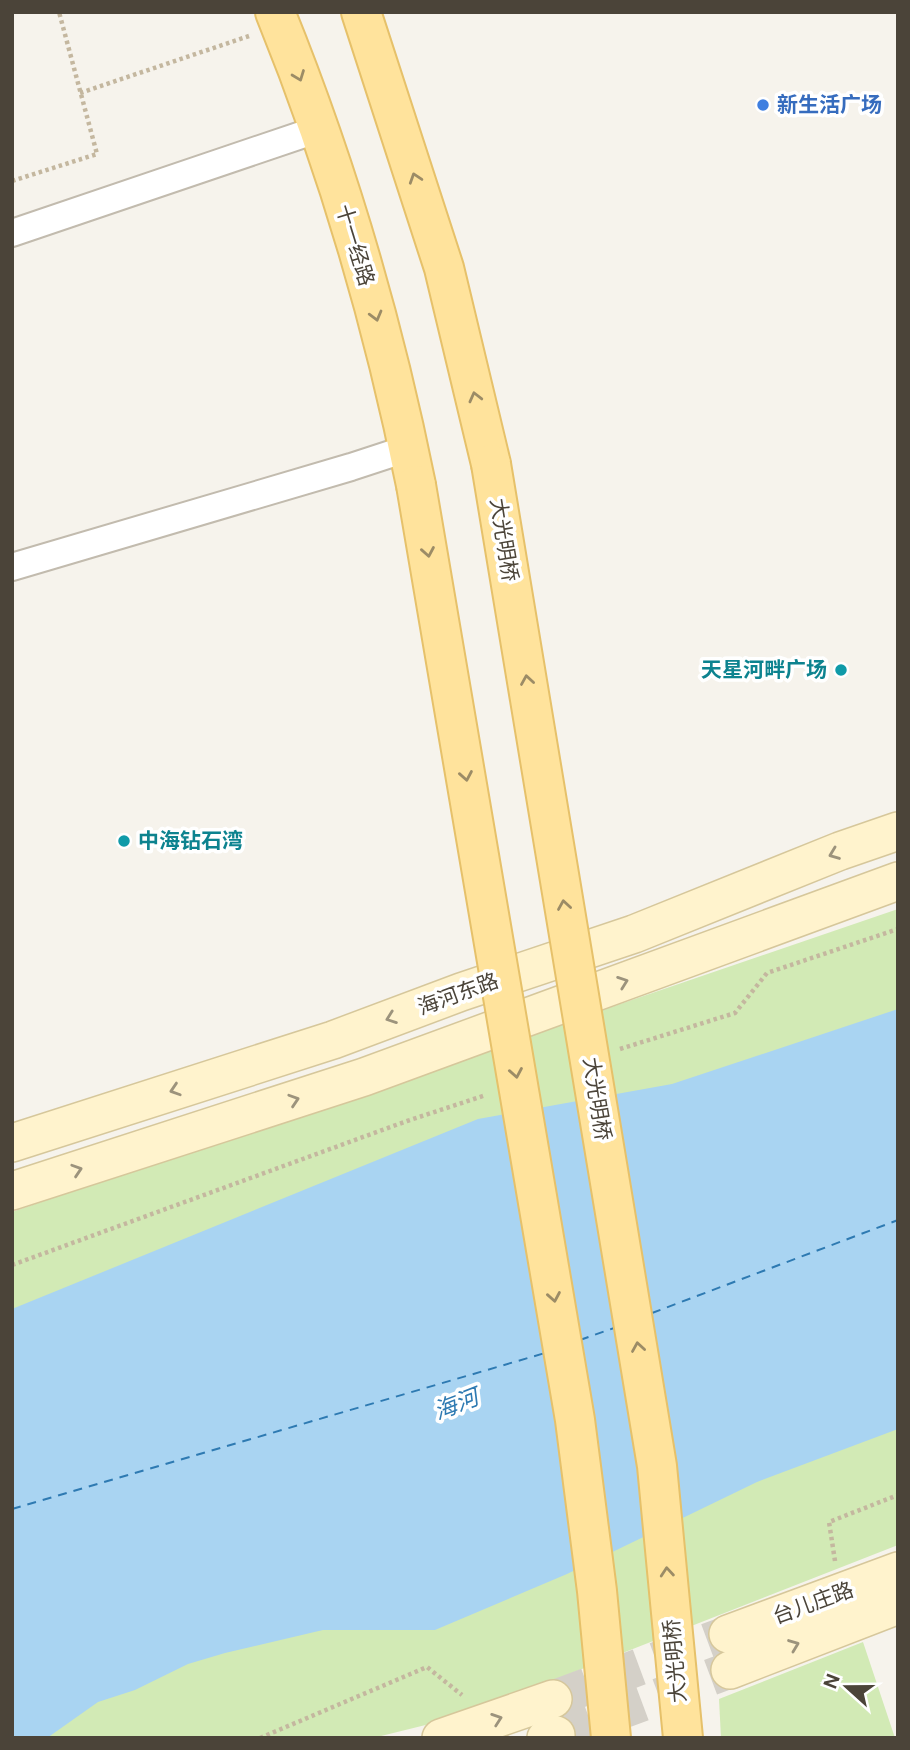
<svg xmlns="http://www.w3.org/2000/svg" width="910" height="1750" viewBox="0 0 910 1750" font-family="'DM Sans','Noto Sans SC',sans-serif">
<rect width="100%" height="100%" fill="#f6f3ec"/>
<g fill="#d2eab5">
<path d="M898,909V1545L462,1716L373,1738H12V1212Z"/>
<path d="M863,1642L895,1738H721L719,1699Z"/>
</g>
<path fill="#a9d4f2" d="M898,1009V1429L757,1482L567,1574L435,1630H323L225,1653L188,1664L135,1690L98,1702L47,1738H12V1309L478,1119L672,1084Z"/>
<g fill="none" stroke-linecap="round" stroke-linejoin="round">
<g stroke="#2e7ab2" stroke-width="2" stroke-dasharray="9 7" stroke-linecap="butt">
<path d="M652,1313L898,1220"/>
<path d="M580,1340L614,1328"/>
<path d="M12,1509L545,1353"/>
</g>
<g stroke="#d4d0c8" stroke-width="37" stroke-dasharray="37 18" stroke-linecap="butt">
<path d="M553,1699L728,1634"/>
<path d="M556,1735L730,1670"/>
</g>
<defs>
<g id="street">
<path d="M12,233L319,129"/>
<path d="M12,567L351,467L409,448"/>
</g>
<g id="secondary">
<path d="M12,1143L333,1040L461,992L634,934L840,851L898,831"/>
<path d="M12,1191L364,1077L898,881"/>
<path d="M728,1634L898,1571"/>
<path d="M730,1670L898,1605"/>
<path d="M441,1738L553,1699"/>
<path d="M546,1738L556,1735"/>
</g>
<g id="primary">
<path d="M275,12C336,162 384,326 416,485"/>
<path d="M361,12L444,268L491,464"/>
</g>
</defs>
<use href="#street" stroke="#c2bbae" stroke-width="30"/>
<use href="#secondary" stroke="#d6c79b" stroke-width="40"/>
<use href="#primary" stroke="#e6c16a" stroke-width="42"/>
<g stroke="#c4b79f" stroke-width="4.5" stroke-dasharray="3.5 3.5" stroke-linecap="butt">
<path d="M80,93L249,36"/>
<path d="M12,181L97,154L59,12"/>
<path d="M620,1049L735,1013L767,973L898,929"/>
<path d="M12,1265L407,1121L486,1095"/>
<path d="M835,1561L829,1522L898,1495"/>
<path d="M260,1738L427,1667L462,1695"/>
</g>
<use href="#street" stroke="#fff" stroke-width="26"/>
<use href="#secondary" stroke="#fff3cd" stroke-width="37"/>
<use href="#primary" stroke="#ffe39c" stroke-width="38"/>
<defs>
<g id="primary-bridge">
<path d="M491,464L657,1466L683,1738"/>
<path d="M416,485L575,1420L597,1591L611,1738"/>
</g>
</defs>
<use href="#primary-bridge" stroke="#e6c16a" stroke-width="42" stroke-linecap="butt"/>
<use href="#primary-bridge" stroke="#ffe39c" stroke-width="38"/>
</g>
<defs><path id="oneway-chevron" d="M-2-3.5L2.5 0L-2 3.5" fill="none" stroke-width="1.6" stroke-linecap="round" stroke-linejoin="round" transform="scale(1.75)"/></defs>
<g stroke="#9c8c66">
<use href="#oneway-chevron" transform="translate(299 76) rotate(69)"/>
<use href="#oneway-chevron" transform="translate(415 178) rotate(-108)"/>
<use href="#oneway-chevron" transform="translate(376 316) rotate(75)"/>
<use href="#oneway-chevron" transform="translate(475 397) rotate(-104)"/>
<use href="#oneway-chevron" transform="translate(428 552) rotate(80)"/>
<use href="#oneway-chevron" transform="translate(527 680) rotate(-99)"/>
<use href="#oneway-chevron" transform="translate(466 776) rotate(80)"/>
<use href="#oneway-chevron" transform="translate(564 905) rotate(-99)"/>
<use href="#oneway-chevron" transform="translate(516 1073) rotate(80)"/>
<use href="#oneway-chevron" transform="translate(554 1297) rotate(80)"/>
<use href="#oneway-chevron" transform="translate(638 1347) rotate(-99)"/>
<use href="#oneway-chevron" transform="translate(667 1572) rotate(-95)"/>
</g>
<g stroke="#9c937c">
<use href="#oneway-chevron" transform="translate(834 854) rotate(159)"/>
<use href="#oneway-chevron" transform="translate(623 982) rotate(-20)"/>
<use href="#oneway-chevron" transform="translate(391 1018) rotate(160)"/>
<use href="#oneway-chevron" transform="translate(175 1090) rotate(162)"/>
<use href="#oneway-chevron" transform="translate(294 1100) rotate(-18)"/>
<use href="#oneway-chevron" transform="translate(77 1170) rotate(-18)"/>
<use href="#oneway-chevron" transform="translate(794 1645) rotate(-21)"/>
<use href="#oneway-chevron" transform="translate(497 1719) rotate(-19)"/>
</g>
<circle fill="#3f7fe0" stroke="#fff" stroke-width="2.5" cx="763" cy="105" r="7"/>
<g fill="#0f9aa8" stroke="#fff" stroke-width="2.5">
<circle cx="841" cy="670" r="7"/>
<circle cx="124" cy="841" r="7"/>
</g>
<g text-anchor="middle" stroke-width="7" stroke-linejoin="round" paint-order="stroke">
<g font-size="21" font-weight="bold" fill="#366cbe" stroke="#fff" text-anchor="start">
<text x="777" y="112">新生活广场</text>
</g>
<g font-size="21" fill="#4b4439" stroke="#fff">
<text transform="translate(355 245) rotate(73)" y="7">十一经路</text>
<text transform="translate(504 540) rotate(81)" y="7">大光明桥</text>
<text transform="translate(458 994) rotate(-20)" y="7">海河东路</text>
<text transform="translate(597 1099) rotate(81)" y="7">大光明桥</text>
<text transform="translate(813 1603) rotate(-20)" y="7">台儿庄路</text>
<text transform="translate(675 1661) rotate(-95)" y="7">大光明桥</text>
</g>
<g font-size="21" font-weight="bold" fill="#0d838f" stroke="#fff" text-anchor="end">
<text x="827" y="677">天星河畔广场</text>
<text x="138" y="848" text-anchor="start">中海钻石湾</text>
</g>
<g font-size="23" font-style="italic" fill="#2e7ab2" stroke="#fff">
<text transform="translate(456 1404) rotate(-21)" y="8">海河</text>
</g>
</g>
<rect width="910" height="1750" fill="none" stroke="#4b4439" stroke-width="28"/>
<g transform="translate(847 1687) rotate(291)" stroke="#ffffff" stroke-width="5" paint-order="stroke">
<path d="M0-5L12 26L0 18L-12 26Z" fill="#4b4439"/>
<text y="-10" font-size="19" font-weight="bold" text-anchor="middle" fill="#4b4439">N</text>
</g>
</svg>
